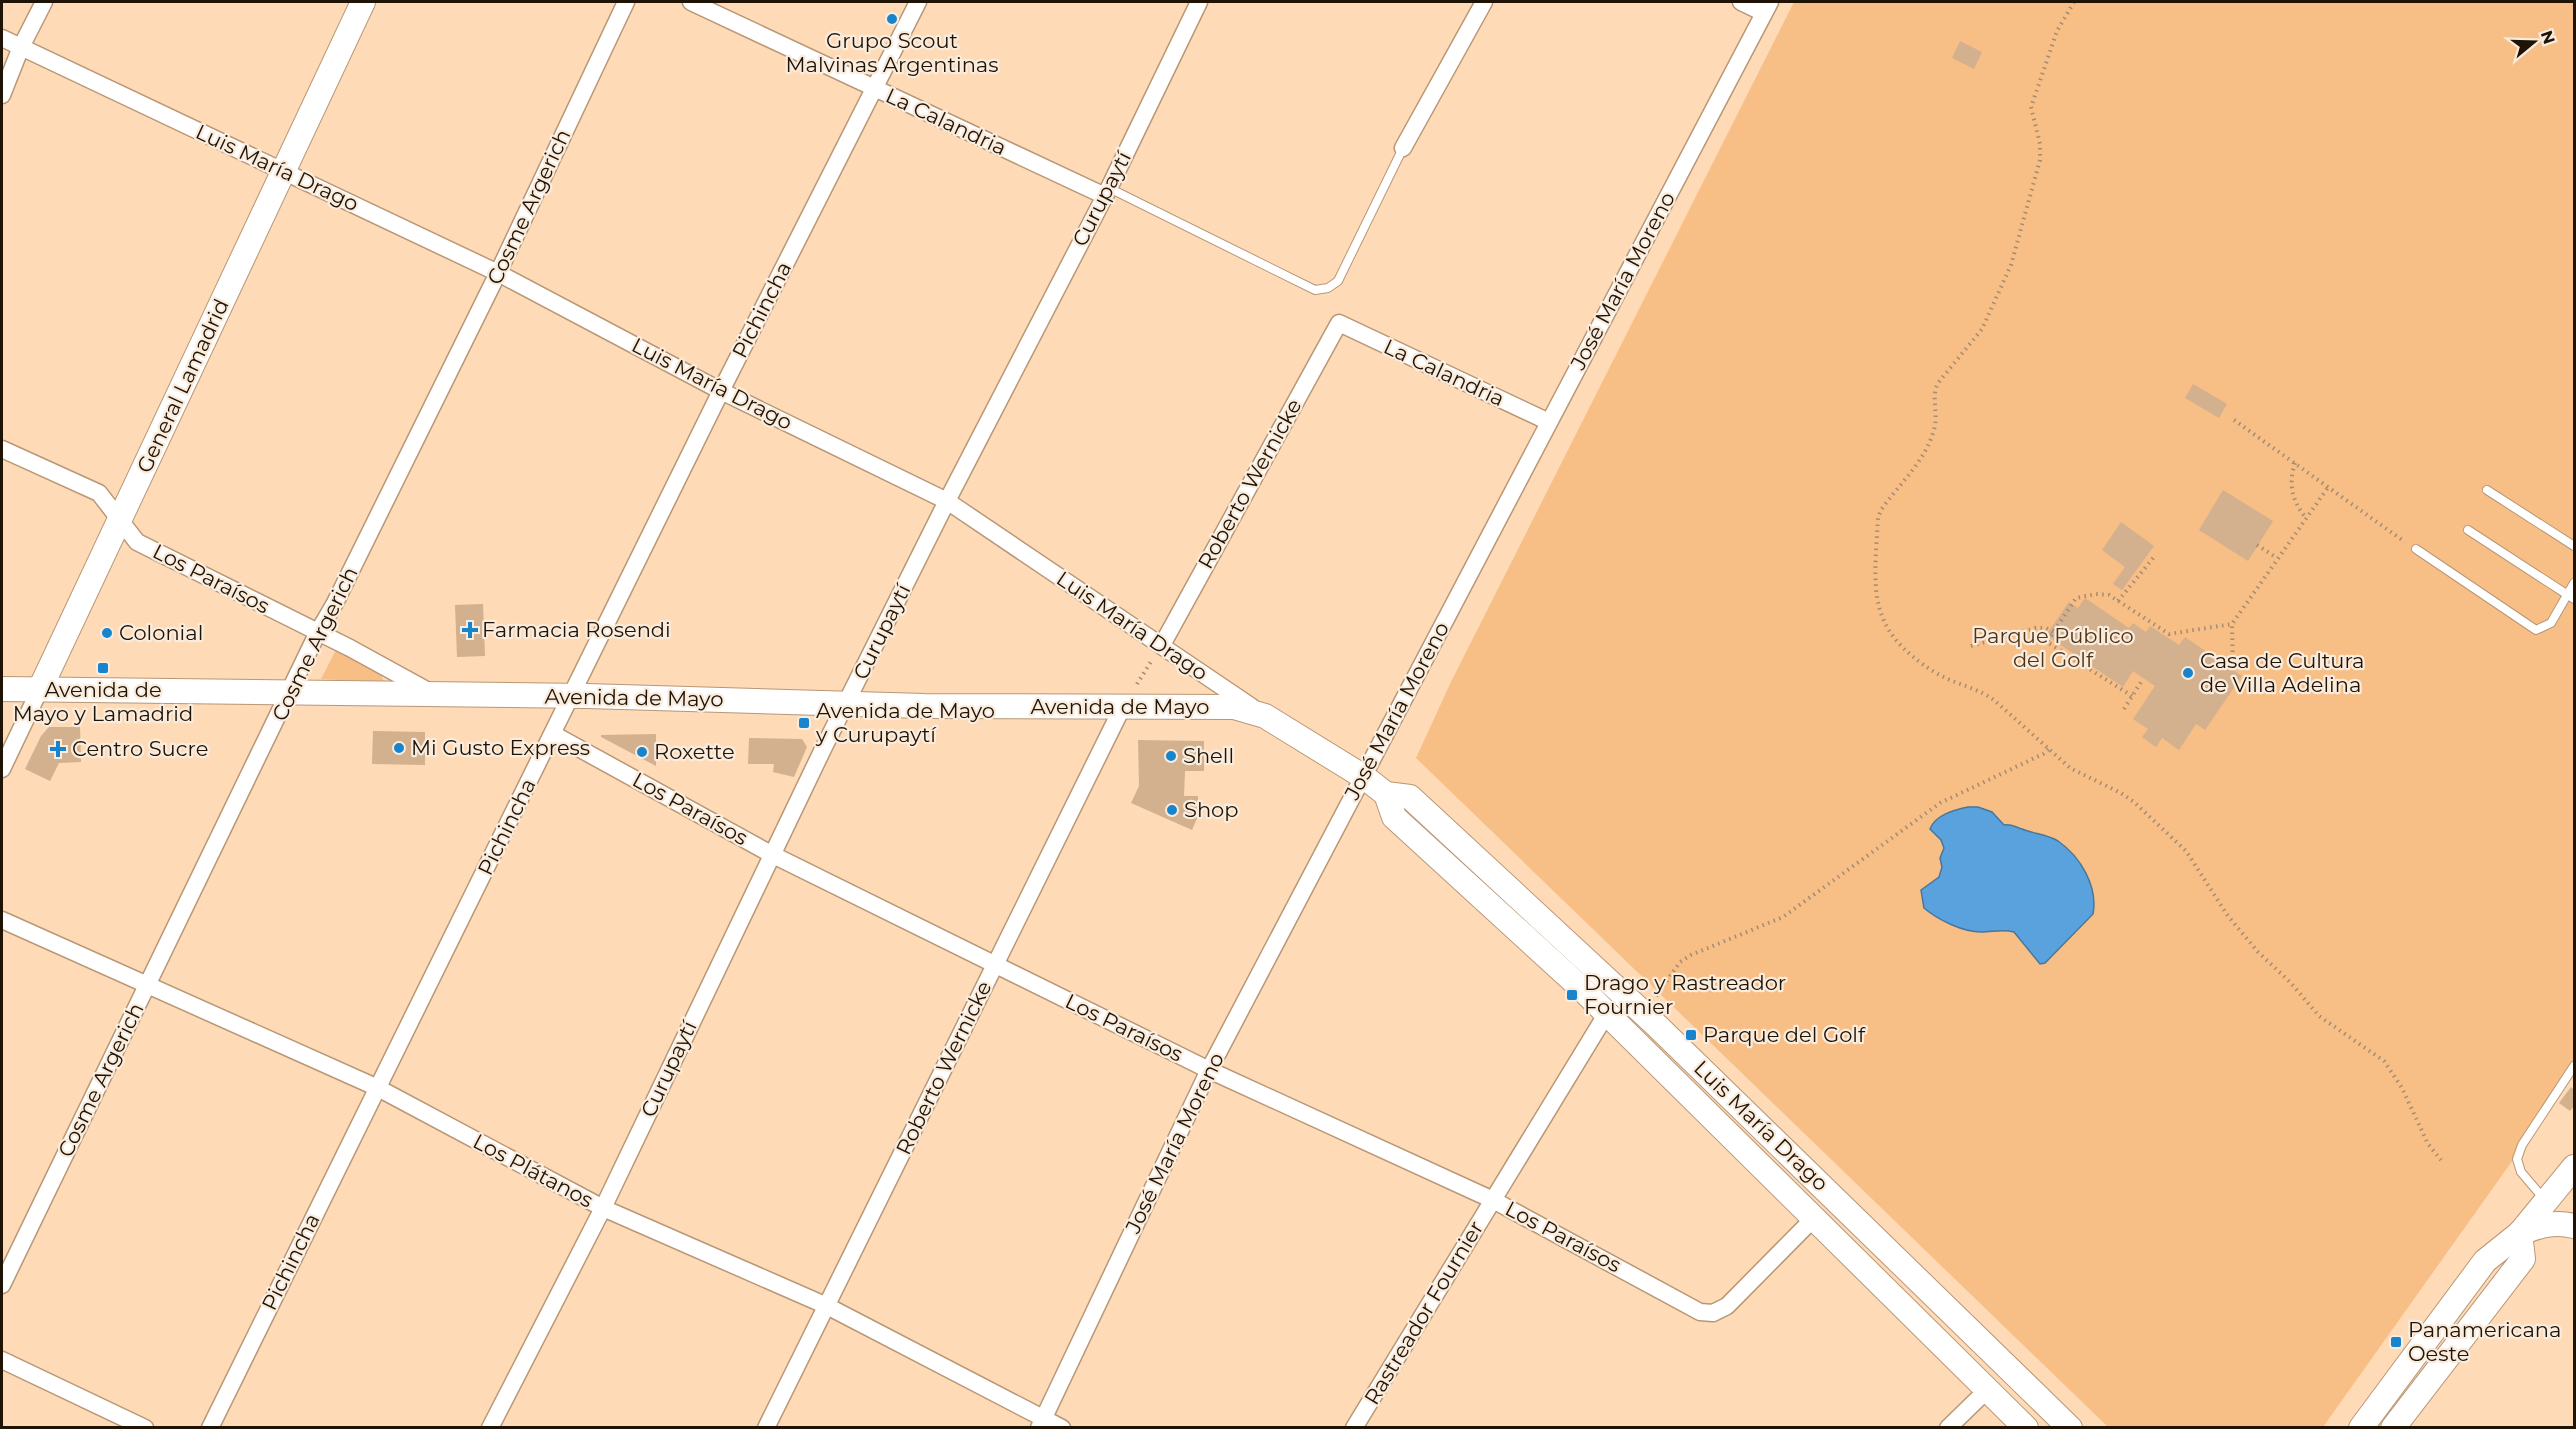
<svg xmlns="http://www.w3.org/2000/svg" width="2576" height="1429" viewBox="0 0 2576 1429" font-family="Montserrat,sans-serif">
<rect width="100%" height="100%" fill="#fedab7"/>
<g fill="#f7be86">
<path d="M1794,2H2574V1074L2323,1427H2108L1416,758L1451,682Z"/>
<path d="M336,650L380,672L384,682L321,679Z"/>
</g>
<path fill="#5aa2de" stroke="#48779d" stroke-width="1.5" d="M1968,807H1978L1992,812L2004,825C2012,824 2015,827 2022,829C2034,834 2047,834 2058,841C2081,857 2098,887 2093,914L2045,963L2040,964L2014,932C2003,929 1993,932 1981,932C1963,932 1938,920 1924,908L1921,890L1939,877L1942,867L1940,858L1944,848L1941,840L1930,829C1935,815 1954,810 1968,807Z"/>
<g fill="#d3b08e">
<path d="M1960,41L1982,52L1974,69L1952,58Z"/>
<path d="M2193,384L2227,404L2219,418L2185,398Z"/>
<path d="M2223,490L2273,521L2248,561L2199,530Z"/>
<path d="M2121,522L2154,546L2122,590L2113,584L2125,567L2102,550Z"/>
<path d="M2085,598L2129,628L2133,623L2146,632L2150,626L2179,645L2185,637L2242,676L2205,730L2196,724L2179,750L2162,738L2156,747L2142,737L2148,729L2133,719L2155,686L2133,671L2123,687L2046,635L2069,602L2078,608Z"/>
<path d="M483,604L485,656L457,657L455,605Z"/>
<path d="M49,727H80L81,762L59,763L50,781L25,769L41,736Z"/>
<path d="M373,731L425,732V765L372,764Z"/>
<path d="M656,734V766L601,737V735Z"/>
<path d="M749,738L802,739L807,747L794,777L773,772L774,764H748Z"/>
<path d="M1138,740L1204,741V771H1185L1184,796H1198V816L1192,830L1131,803L1139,786Z"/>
<path d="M2571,1087L2574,1090V1106L2570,1111L2559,1103Z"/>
</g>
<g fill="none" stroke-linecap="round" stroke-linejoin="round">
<defs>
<g id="lane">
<path d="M1109,188L1315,290L1328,288L1338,281L1403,148"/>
<path d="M2487,490L2574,546"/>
<path d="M2468,530L2574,599"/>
<path d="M2416,549L2536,630L2551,623L2574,583"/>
<path d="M2544,1199L2521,1172L2517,1159L2522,1145L2574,1066"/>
</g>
<g id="street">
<path d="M691,2L1105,196"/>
<path d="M1741,2L1764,13"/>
<path d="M2,38L498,273L721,391L947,501L1252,707"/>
<path d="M2,95L21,47L44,2"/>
<path d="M1403,148L1484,2"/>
<path d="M2,449L99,493L137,542L350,648L432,693"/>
<path d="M1162,645L1339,323L1549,422"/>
<path d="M553,734L771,854L1209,1070L1493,1200L1700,1312L1713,1313L1727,1306L1813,1219"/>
<path d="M2,769L40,689"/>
<path d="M2,920L378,1088L603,1208L827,1306L1062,1428"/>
<path d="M2,1285L318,632L335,603L498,273L626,2"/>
<path d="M2,1360L145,1428"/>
<path d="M210,1428L721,391L918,2"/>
<path d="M490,1428L603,1208L823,749L947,501L1109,188L1199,2"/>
<path d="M766,1428L1122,708"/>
<path d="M1039,1428L1209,1070L1770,2"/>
<path d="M1354,1428L1607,1013"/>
<path d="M1948,1428L1988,1389"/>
</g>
<g id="secondary">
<path d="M2,689L587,696L924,706L1234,707L1265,716L1364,777L1386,794L1410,797L1655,1024L2070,1428"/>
<path d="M40,689L363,2"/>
<path d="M1386,794L1394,817L1581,988L2026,1428"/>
<path d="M2520,1233C2539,1226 2554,1221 2574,1226"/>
<path d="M2361,1428L2485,1261L2520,1233L2574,1167"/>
<path d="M2393,1428L2523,1259L2520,1233"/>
</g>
</defs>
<use href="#lane" stroke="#b99775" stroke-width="10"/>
<use href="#street" stroke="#b99775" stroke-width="19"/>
<use href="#secondary" stroke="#b99775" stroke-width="26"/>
<g stroke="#a58b71" stroke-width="4" stroke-dasharray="1.5 4.5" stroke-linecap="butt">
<path d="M2074,2L2057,31L2031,107L2040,144V160L2011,265L1982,329L1938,383C1930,400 1940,412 1933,433C1923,464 1899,484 1881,510L1878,518C1874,591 1865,629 1936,673C1954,684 1976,687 1994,700L2070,768L2121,793L2134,802L2186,851L2228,916L2258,952L2291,983L2319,1016L2384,1061L2402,1088L2428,1144L2441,1160"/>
<path d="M2234,420L2405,542"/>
<path d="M2295,463C2288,484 2292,501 2306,518"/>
<path d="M2257,545L2277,558"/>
<path d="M2118,601L2154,557"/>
<path d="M1971,646L2036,628H2046L2053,632"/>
<path d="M2233,670L2232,624L2329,486"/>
<path d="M1137,684L1152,660"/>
<path d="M2132,696L2047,642L2076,598L2096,594L2109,595L2169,634L2232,624"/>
<path d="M2124,709L2141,682"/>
<path d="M1656,996L1680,962L1691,955L1783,917L1940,803L2043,754L2049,749"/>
</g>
<use href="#lane" stroke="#fff" stroke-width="8"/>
<use href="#street" stroke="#fff" stroke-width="16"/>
<use href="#secondary" stroke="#fff" stroke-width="24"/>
</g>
<g fill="#1984ce" stroke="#faecdd" stroke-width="2">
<circle cx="892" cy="19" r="6"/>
<path d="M467 621h6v6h6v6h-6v6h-6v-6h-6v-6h6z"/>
<circle cx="107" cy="633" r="6"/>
<rect x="97" y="662" width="12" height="12" rx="3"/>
<circle cx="2188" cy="673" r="6"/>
<rect x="798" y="717" width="12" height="12" rx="3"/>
<circle cx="399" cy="748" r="6"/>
<path d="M55 740h6v6h6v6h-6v6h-6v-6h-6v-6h6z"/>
<circle cx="642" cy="752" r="6"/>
<circle cx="1171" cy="756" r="6"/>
<circle cx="1172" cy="810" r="6"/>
<rect x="1566" y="989" width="12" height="12" rx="3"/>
<rect x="1685" y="1029" width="12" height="12" rx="3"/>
<rect x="2390" y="1336" width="12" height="12" rx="3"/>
</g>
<g text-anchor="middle" stroke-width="4.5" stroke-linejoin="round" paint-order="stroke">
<g font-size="21" fill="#1f1306" stroke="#faecdd" text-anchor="start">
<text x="892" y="48" text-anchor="middle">Grupo Scout<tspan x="892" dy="24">Malvinas Argentinas</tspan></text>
<text x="482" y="637">Farmacia Rosendi</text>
<text x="119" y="640">Colonial</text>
<text x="2200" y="668">Casa de Cultura<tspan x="2200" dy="24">de Villa Adelina</tspan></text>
<text x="103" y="697" text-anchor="middle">Avenida de<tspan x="103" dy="24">Mayo y Lamadrid</tspan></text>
<text x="816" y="718">Avenida de Mayo<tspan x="816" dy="24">y Curupaytí</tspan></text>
<text x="411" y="755">Mi Gusto Express</text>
<text x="72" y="756">Centro Sucre</text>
<text x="654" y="759">Roxette</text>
<text x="1183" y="763">Shell</text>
<text x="1184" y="817">Shop</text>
<text x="1584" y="990">Drago y Rastreador<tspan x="1584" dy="24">Fournier</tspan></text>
<text x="1703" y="1042">Parque del Golf</text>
<text x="2408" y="1337">Panamericana<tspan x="2408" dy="24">Oeste</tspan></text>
</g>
<g font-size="21" fill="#1f1306" stroke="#faecdd">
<text transform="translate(946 122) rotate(25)" y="7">La Calandria</text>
<text transform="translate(277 168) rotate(25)" y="7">Luis María Drago</text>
<text transform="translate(1102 199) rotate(-63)" y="7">Curupaytí</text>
<text transform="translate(529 207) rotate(-65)" y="7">Cosme Argerich</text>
<text transform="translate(1623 281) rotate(-62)" y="7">José María Moreno</text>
<text transform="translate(762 310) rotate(-63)" y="7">Pichincha</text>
<text transform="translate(1444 373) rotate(25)" y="7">La Calandria</text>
<text transform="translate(712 384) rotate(27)" y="7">Luis María Drago</text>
<text transform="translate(183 386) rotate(-65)" y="7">General Lamadrid</text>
<text transform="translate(1250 484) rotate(-61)" y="7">Roberto Wernicke</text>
<text transform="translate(211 579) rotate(27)" y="7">Los Paraísos</text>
<text transform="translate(1132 626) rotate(34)" y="7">Luis María Drago</text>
<text transform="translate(882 632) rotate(-64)" y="7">Curupaytí</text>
<text transform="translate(315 644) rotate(-64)" y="7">Cosme Argerich</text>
<text transform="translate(634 698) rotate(1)" y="7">Avenida de Mayo</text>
<text x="1120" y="714">Avenida de Mayo</text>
<text transform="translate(1397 711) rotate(-62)" y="7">José María Moreno</text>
<text transform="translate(690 809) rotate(29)" y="7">Los Paraísos</text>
<text transform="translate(507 827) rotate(-64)" y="7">Pichincha</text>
<text transform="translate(1124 1028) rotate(26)" y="7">Los Paraísos</text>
<text transform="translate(944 1068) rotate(-64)" y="7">Roberto Wernicke</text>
<text transform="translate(669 1069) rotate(-65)" y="7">Curupaytí</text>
<text transform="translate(101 1080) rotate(-64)" y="7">Cosme Argerich</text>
<text transform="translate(1761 1126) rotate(44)" y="7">Luis María Drago</text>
<text transform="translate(1175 1143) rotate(-64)" y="7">José María Moreno</text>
<text transform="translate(533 1171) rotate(28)" y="7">Los Plátanos</text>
<text transform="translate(1563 1237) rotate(28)" y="7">Los Paraísos</text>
<text transform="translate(291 1262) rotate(-64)" y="7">Pichincha</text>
<text transform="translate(1424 1313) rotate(-59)" y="7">Rastreador Fournier</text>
</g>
<g font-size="21" fill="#4e3316" stroke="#faecdd">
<text x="2053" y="643">Parque Público<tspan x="2053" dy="24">del Golf</tspan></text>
</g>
</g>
<rect width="2576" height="1429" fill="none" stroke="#1f1306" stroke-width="6"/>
<g transform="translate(2534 42) rotate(71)" stroke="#faecdd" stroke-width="4.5" paint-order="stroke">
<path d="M0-4.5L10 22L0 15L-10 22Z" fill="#1f1306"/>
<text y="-9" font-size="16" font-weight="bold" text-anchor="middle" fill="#1f1306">N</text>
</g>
</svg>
